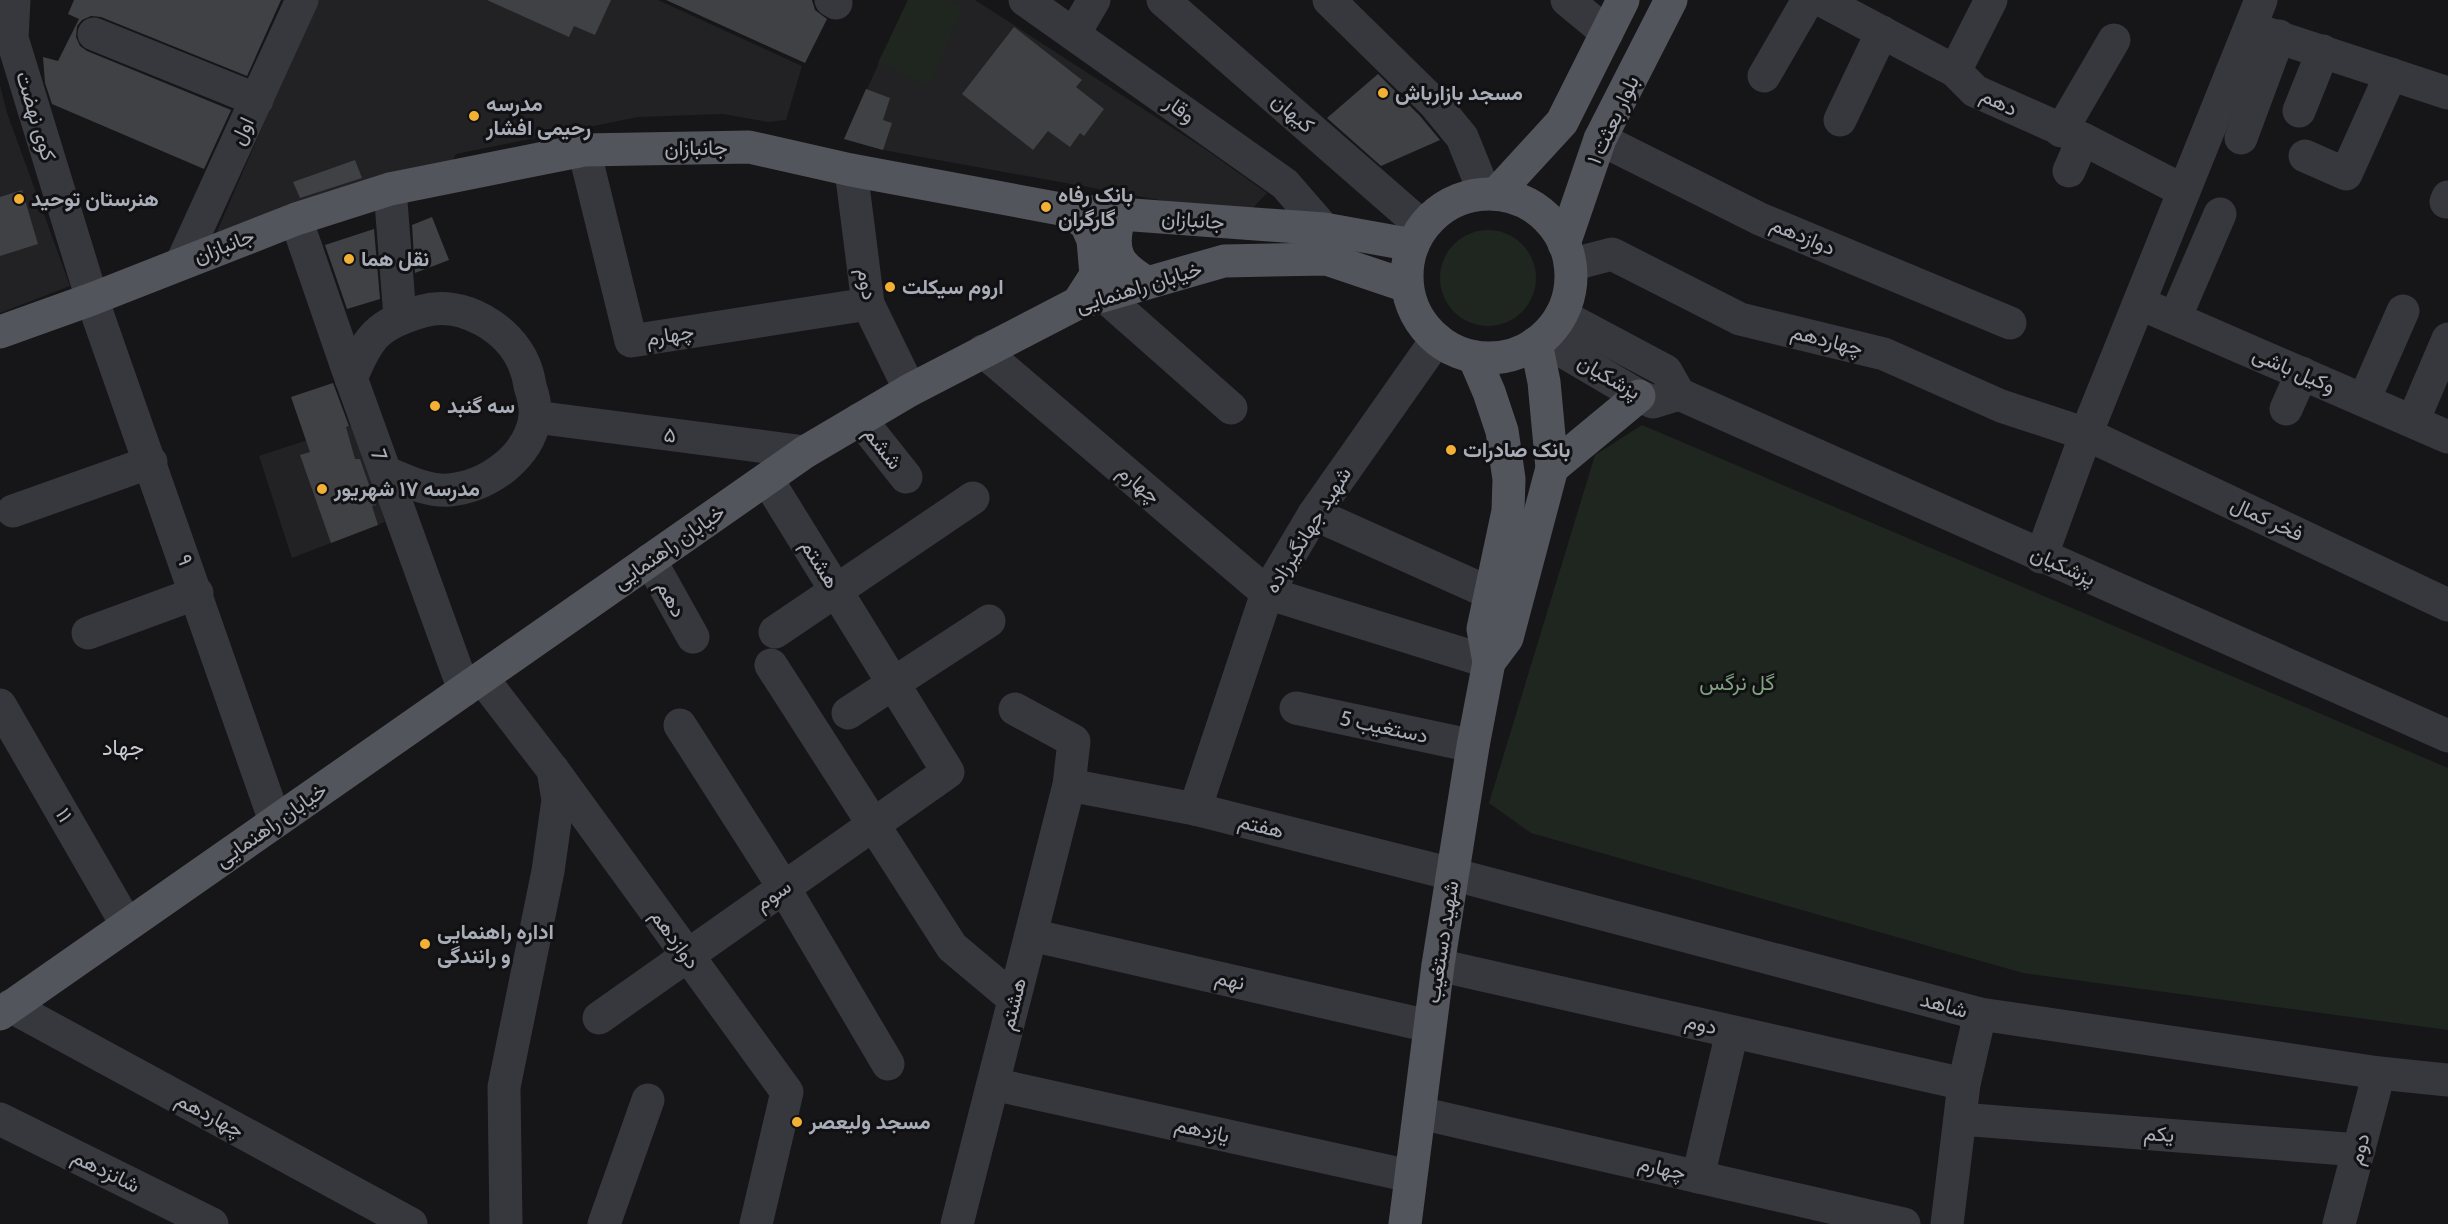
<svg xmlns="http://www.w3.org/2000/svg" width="2448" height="1224" viewBox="0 0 2448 1224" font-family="Cabin,Vazirmatn,sans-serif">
<rect width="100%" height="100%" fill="#161618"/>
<g fill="#222225">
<path d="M317,0H658L802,66L786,120L768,122L723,114L638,117L456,154L450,165L216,234Z"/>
<path d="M908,0H975L1205,149L1267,193L1247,214L1198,207L883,150L844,139Z"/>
<path d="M0,85L7,113L70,286L0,313Z"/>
<path d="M353,425L385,522L292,558L259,456Z"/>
</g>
<g fill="#1e261f">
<path d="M908,0H949L963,7L929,86L878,63Z"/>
<circle cx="1488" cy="278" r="48"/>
<path d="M1642,425L2448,768V1030L2023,973L1531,833L1489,803L1595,455Z"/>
</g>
<g fill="#404145">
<path d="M74,0H281L247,76L101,17L91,16L82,20L77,26L76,37L80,46L87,51L231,110L204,169L52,104L45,83L43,57L58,61L79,19L68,14Z"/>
<path d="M487,0H611L595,35L574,26L569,37Z"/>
<path d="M666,0H812L815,10L827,19L805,63Z"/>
<path d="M1014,27L1082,80L1076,87L1104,109L1084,136L1080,133L1070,147L1048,131L1033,150L962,94Z"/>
<path d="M1378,74L1420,116L1440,140L1381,166L1327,118Z"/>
<path d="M866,89L890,98L883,120L892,123L883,150L844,139Z"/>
<path d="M355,160L362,178L300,198L293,182Z"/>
<path d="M22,190L38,244L0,256V197Z"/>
<path d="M432,217L449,260L415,273L412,225Z"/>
<path d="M374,229L380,299L347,309L325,245Z"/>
<path d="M333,383L349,426L346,427L355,459H360L376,505L372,506L378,525L331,543L300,455L310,452L291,397Z"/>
</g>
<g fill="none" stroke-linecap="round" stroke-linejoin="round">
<g stroke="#37383d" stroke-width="33">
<path d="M14,0L12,38L92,299L275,821"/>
<path d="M831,0L836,3"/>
<path d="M1025,0L1285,184L1324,229"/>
<path d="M1163,0L1423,227"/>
<path d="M1329,0L1434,103L1462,137L1485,194"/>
<path d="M1567,0L1607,33"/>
<path d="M1821,0L1955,71L1975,91L2083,139L2184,191"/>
<path d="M2250,28L2448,93"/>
<path d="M94,34L257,100"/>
<path d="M1074,34L1094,0"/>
<path d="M1955,71L1991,0"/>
<path d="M1764,76L1808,0"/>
<path d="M2299,111L2323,51"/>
<path d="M1840,120L1882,32"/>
<path d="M2061,131L2114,40"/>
<path d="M2241,138L2279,36"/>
<path d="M1600,139L1760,219L2010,323"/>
<path d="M584,150L631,341L868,304"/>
<path d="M2305,156L2346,174L2391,74"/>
<path d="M851,170L868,304L910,390"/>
<path d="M2069,171L2083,139"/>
<path d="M390,189L400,317"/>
<path d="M2446,202L2448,197"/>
<path d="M296,219L347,367L464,690"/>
<path d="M182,262L302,0"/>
<path d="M1570,265L1612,254L1740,319L1884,354L2001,406L2086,434L2448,605"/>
<path d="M1103,295L1231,408"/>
<path d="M2139,303L2448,437"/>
<path d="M1561,315L1666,371L1679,394L2448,736"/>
<path d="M2175,318L2220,214"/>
<path d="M1542,339L1639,396L1653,402L1679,394"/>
<path d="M983,351L1267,593L1489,662"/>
<path d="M351,379C368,337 377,324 423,311C462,300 509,328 524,364C527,371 529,379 530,386C533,395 536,409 535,418C528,458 488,486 450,490C427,492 405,480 385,472"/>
<path d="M2364,400L2403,311"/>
<path d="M2286,409L2302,373"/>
<path d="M535,417L805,452"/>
<path d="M860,419L906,477"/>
<path d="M2413,421L2448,339"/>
<path d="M13,511L151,462"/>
<path d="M1314,514L1490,593"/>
<path d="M2041,557L2086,434L2261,0"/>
<path d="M650,560L693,637"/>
<path d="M775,632L973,498"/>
<path d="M88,633L197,593"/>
<path d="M771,665L952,947L1014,999"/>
<path d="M482,678L553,770L787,1092L756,1224"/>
<path d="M0,705L127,925"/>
<path d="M1296,708L1473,746"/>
<path d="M848,713L989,621"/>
<path d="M680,725L784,888L888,1064"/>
<path d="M1069,785L1195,809L1452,874L1980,1014L2379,1073L2448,1080"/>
<path d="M1195,809L1267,593L1314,514L1437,339"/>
<path d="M1031,935L1429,1026"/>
<path d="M1438,965L1964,1084"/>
<path d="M10,1006L411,1224"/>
<path d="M599,1018L948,772L767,479"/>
<path d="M993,1084L1410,1176"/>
<path d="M1420,1113L1904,1224"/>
<path d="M0,1119L212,1224"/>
<path d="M1960,1119L2359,1150"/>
<path d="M1698,1177L1732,1032"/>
<path d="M506,1224L504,1087L548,871L558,800L553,770"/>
<path d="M604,1224L648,1100"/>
<path d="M957,1224L1069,785L1074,741L1015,709"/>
<path d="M1947,1224L1964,1084L1980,1014"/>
<path d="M2339,1224L2379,1073"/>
</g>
<g stroke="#53555c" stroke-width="33">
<path d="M1496,194L1562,122L1623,0"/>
<circle cx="1489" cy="276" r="82"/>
<path d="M1066,210L1086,224L1093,240L1096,275L1078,303"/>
<path d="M1126,216L1118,222C1110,254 1119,266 1146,282"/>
<path d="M1564,244L1600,139L1671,0"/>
<path d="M0,332L92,299L296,219L390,189L584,150L749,147L851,170L1066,210L1324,229L1413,245"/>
<path d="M1552,468L1639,396"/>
<path d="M1489,662L1507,638L1552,468L1544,382L1536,343"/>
<path d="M0,1014L805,452L910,390L1078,303L1224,261L1327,259L1407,286"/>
<path d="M1405,1224L1438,965L1473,746L1489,662L1483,629L1508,511L1509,479L1502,431L1489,392L1474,357"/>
</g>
</g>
<g fill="#f2b134" stroke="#111113" stroke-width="2">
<circle cx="1383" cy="93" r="6"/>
<circle cx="474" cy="116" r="6"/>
<circle cx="19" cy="199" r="6"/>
<circle cx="1046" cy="207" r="6"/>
<circle cx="349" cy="259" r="6"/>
<circle cx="890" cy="287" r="6"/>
<circle cx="435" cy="406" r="6"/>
<circle cx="1451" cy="450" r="6"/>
<circle cx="322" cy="489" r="6"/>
<circle cx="425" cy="944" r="6"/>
<circle cx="797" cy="1122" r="6"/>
</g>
<g text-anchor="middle" stroke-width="6" stroke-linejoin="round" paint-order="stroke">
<g font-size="21" font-weight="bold" fill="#a8adb8" stroke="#111113" text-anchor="start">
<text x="1395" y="100">مسجد بازارباش</text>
<text x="486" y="111">مدرسه<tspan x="486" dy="24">رحیمی افشار</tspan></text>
<text x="1058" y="202">بانک رفاه<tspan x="1058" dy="24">گارگران</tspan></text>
<text x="31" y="206">هنرستان توحید</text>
<text x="361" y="266">نقل هما</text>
<text x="902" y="294">اروم سیکلت</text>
<text x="447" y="413">سه گنبد</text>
<text x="1463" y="457">بانک صادرات</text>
<text x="334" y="496">مدرسه ۱۷ شهریور</text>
<text x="437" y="939">اداره راهنمایی<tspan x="437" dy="24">و رانندگی</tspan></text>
<text x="809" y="1129">مسجد ولیعصر</text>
</g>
<g font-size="21" fill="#a8adb8" stroke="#111113">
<text transform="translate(1999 102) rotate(26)" y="7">دهم</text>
<text transform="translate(1180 109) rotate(35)" y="7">وقار</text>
<text transform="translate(1293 113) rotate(41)" y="7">کیهان</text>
<text transform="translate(36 116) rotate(73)" y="7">کوی نهضت</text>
<text transform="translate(1613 120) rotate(-65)" y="7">بلوار بعثت ۱</text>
<text transform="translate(242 131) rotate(-65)" y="7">اول</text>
<text transform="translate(696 148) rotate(-1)" y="7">جانبازان</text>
<text transform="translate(1193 220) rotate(4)" y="7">جانبازان</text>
<text transform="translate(1803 236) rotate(23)" y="7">دوازدهم</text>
<text transform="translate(224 246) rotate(-21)" y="7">جانبازان</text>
<text transform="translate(867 284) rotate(80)" y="7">دوم</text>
<text transform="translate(1139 287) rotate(-17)" y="7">خیابان راهنمایی</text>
<text transform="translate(670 335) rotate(-9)" y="7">چهارم</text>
<text transform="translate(1827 340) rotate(14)" y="7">چهاردهم</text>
<text transform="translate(2294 370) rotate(23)" y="7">وکیل باشی</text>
<text transform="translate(1609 377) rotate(30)" y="7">پزشکیان</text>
<text transform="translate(670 435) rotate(7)" y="7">۵</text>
<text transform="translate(883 448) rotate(52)" y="7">ششم</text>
<text transform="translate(379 455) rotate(70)" y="7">7</text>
<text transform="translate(1139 484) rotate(40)" y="7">چهارم</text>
<text transform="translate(2267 519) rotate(25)" y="7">فخر کمال</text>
<text transform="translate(1308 530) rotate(-58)" y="7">شهید جهانگیرزاده</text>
<text transform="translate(669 547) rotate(-35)" y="7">خیابان راهنمایی</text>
<text transform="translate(185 560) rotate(71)" y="7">۹</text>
<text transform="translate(820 564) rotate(58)" y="7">هشتم</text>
<text transform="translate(2063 566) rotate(24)" y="7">پزشکیان</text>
<text transform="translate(671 599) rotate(61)" y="7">دهم</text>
<text transform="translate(1384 727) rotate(12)" y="7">دستغیب 5</text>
<text transform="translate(64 815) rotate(60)" y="7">۱۱</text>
<text transform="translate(271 825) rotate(-35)" y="7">خیابان راهنمایی</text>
<text transform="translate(1261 826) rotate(14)" y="7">هفتم</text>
<text transform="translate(773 895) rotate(-35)" y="7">سوم</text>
<text transform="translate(675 939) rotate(54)" y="7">دوازدهم</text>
<text transform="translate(1442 942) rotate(-81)" y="7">شهید دستغیب</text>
<text transform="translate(1230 980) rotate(13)" y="7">نهم</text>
<text transform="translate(1013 1004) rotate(-76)" y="7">هشتم</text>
<text transform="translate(1944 1005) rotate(15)" y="7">شاهد</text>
<text transform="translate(1701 1024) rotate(13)" y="7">دوم</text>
<text transform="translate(210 1115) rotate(28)" y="7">چهاردهم</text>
<text transform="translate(1202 1130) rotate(12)" y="7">یازدهم</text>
<text transform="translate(2159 1134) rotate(4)" y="7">یکم</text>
<text transform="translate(2359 1149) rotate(-75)" y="7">دوم</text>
<text transform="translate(1662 1168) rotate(13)" y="7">چهارم</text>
<text transform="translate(106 1171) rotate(26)" y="7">شانزدهم</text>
</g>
<g font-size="21" fill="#7fa381" stroke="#111113">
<text x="1737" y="690">گل نرگس</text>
</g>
<g font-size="22" fill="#c9ccd4" stroke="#111113">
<text x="123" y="755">جهاد</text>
</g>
</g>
</svg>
